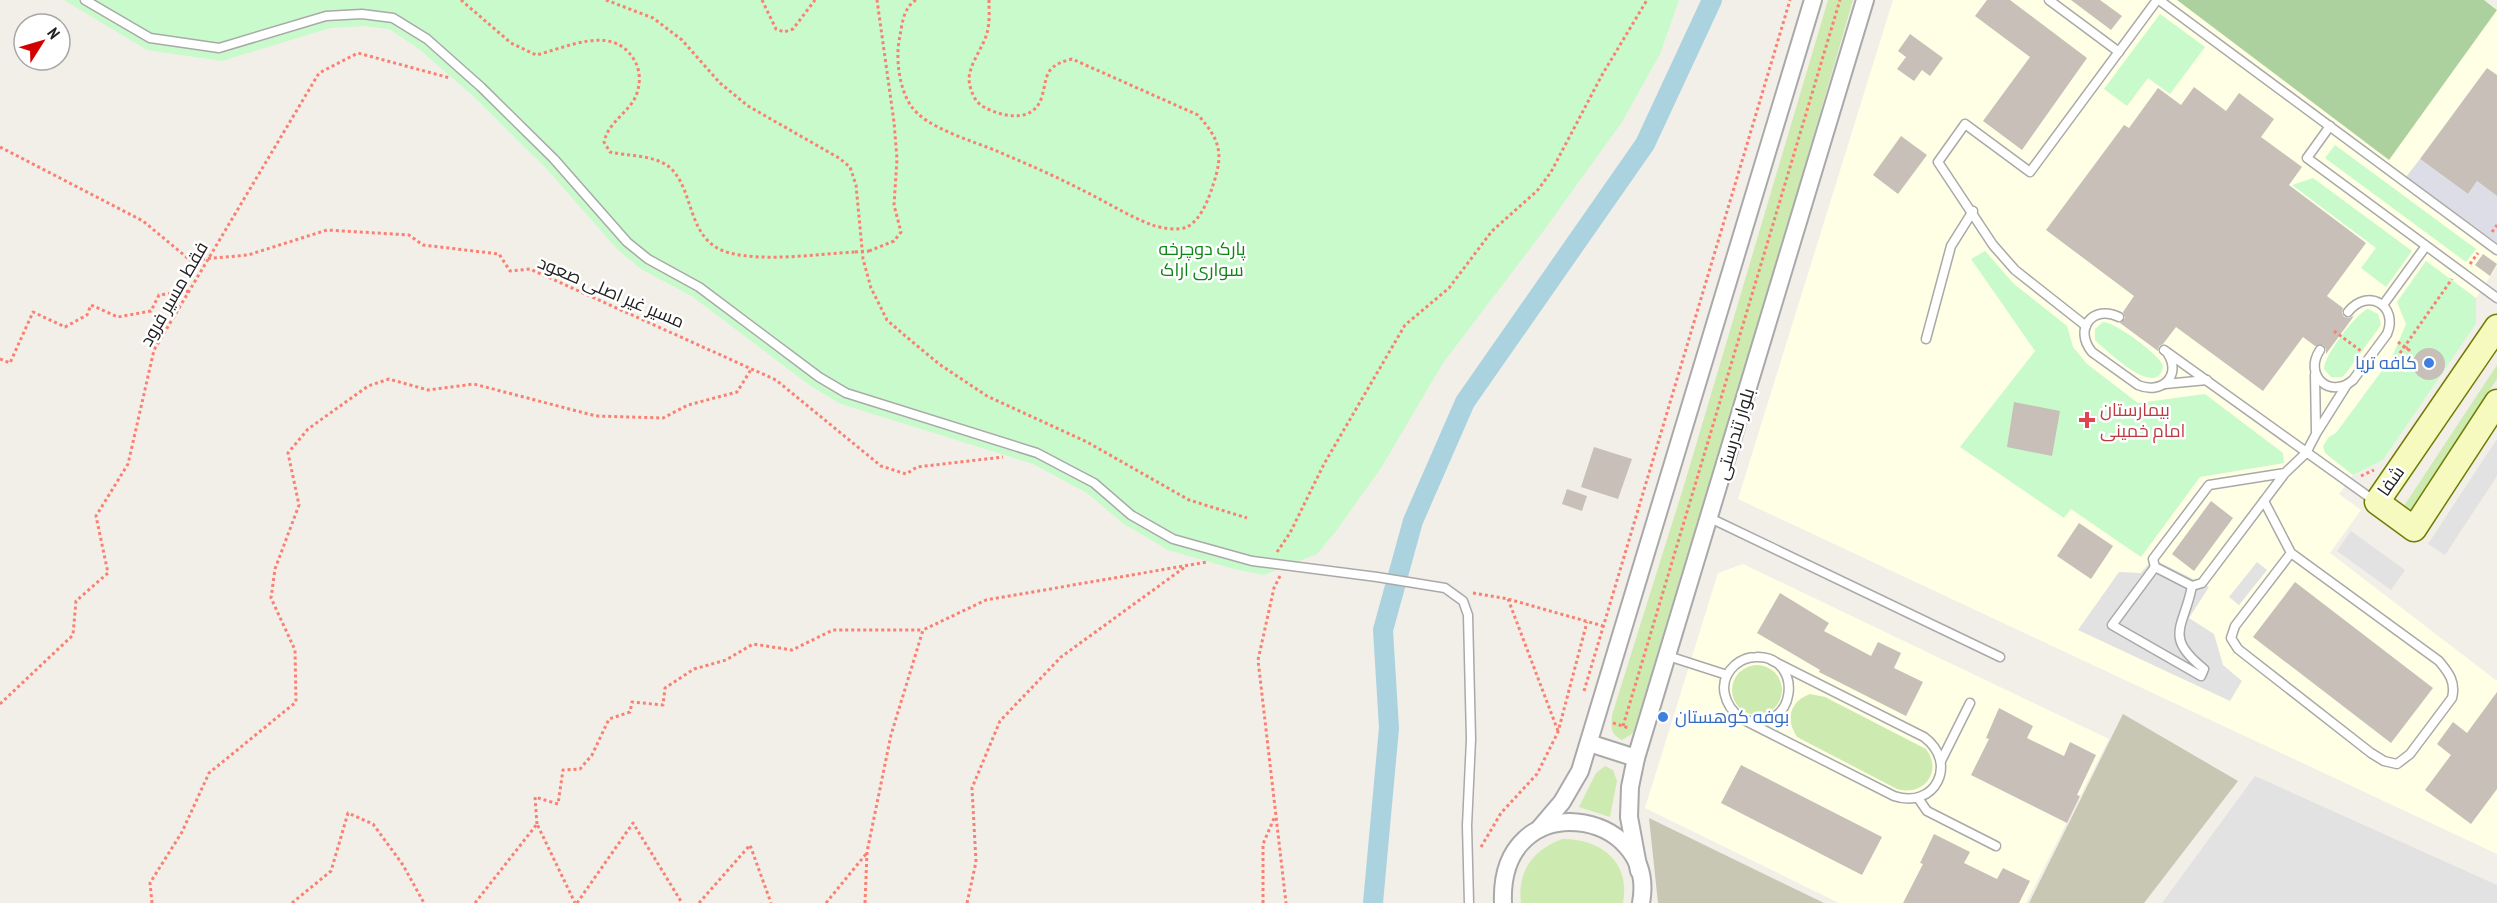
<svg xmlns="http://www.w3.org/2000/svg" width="2497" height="903" viewBox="0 0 2497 903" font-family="'PT Sans Narrow',Cairo,sans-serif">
<rect width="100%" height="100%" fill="#f2efe9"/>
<g fill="#ffffe5">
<path d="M1893,0H2484L2497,9V266L2476,298V324L2383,460L2353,475L2339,494L2361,510L2330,553L2497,681V854L1738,499Z"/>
<path d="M1743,564L2109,739L2026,903H1839L1645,808L1718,573Z"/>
</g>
<g fill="#c7c7b4">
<path d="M2123,714L2238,781L2144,903H2029Z"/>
<path d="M1649,818L1824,903H1658Z"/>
</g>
<g fill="#cdebb0">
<path d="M1828,0H1853L1788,224L1633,733L1622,740C1610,734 1611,728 1612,715L1685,482Z"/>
<path d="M2497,365V379L2407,516L2400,512Z"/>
<circle cx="1757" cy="690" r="25"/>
<path d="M1810,694L1825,697L1926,749C1943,771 1924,797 1897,789L1797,737C1785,719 1790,701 1810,694Z"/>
<path d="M1605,766L1613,770L1617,781L1610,817L1579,807L1596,773Z"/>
<path d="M1562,839C1600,838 1631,862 1623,903H1521C1517,871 1533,850 1562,839Z"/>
</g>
<path fill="#add19e" d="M2177,0H2484L2497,10L2389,160Z"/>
<g fill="#c8facc">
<path d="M64,0H1679L1660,54L1622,122L1542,233L1443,363L1381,468L1336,531L1317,554L1264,575L1234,569L1168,550L1124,524L1087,493L1033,464L841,404L812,387L693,297L641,269L618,250L545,167L472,95L419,49L389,29L363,26L330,28L222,61L147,50Z"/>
<path d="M2160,14L2205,47L2170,94L2148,78L2127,106L2104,89Z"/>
<path d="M2335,145L2476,249L2466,262L2325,158Z"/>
<path d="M2313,178L2412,251L2386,287L2361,268L2376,248L2292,185Z"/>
<path d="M1985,251L2014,284L2067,326L2073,347L2087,364L2138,403L2205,394L2283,453L2284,463L2200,477L2141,557L2071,509L2064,518L1960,447L2035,351L1971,259Z"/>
<path d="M2426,261L2476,298V324L2383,460L2353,475L2325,453L2323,446L2329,437L2336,433L2392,357L2406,324L2397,302Z"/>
<path d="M2368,309L2378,314L2381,324L2378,329L2346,373L2342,377H2331L2324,369C2323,357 2356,313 2368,309Z"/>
<path d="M2103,322C2115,322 2160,355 2163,366C2158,399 2111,354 2099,344L2095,340V329Z"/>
</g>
<g fill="#e2e2e2">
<path d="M2497,439V476L2445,555L2428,544Z"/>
<path d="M2351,531L2405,570L2391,590L2337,551Z"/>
<path d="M2153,559L2209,587L2189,618L2214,634L2223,665L2242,681L2230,701L2078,630L2119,572L2141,573Z"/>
<path d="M2257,562L2267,570L2239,605L2229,597Z"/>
<path d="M2255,776L2497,885V903H2162Z"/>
</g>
<path fill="#dddde8" d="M2420,159L2468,194L2477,181L2497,196V243L2406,177Z"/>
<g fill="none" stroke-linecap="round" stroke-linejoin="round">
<path stroke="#aad3df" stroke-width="20" d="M1373,903L1389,728L1383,630L1413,521L1465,402L1645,144L1712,0"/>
</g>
<g fill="#c7bfb8">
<path d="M1987,0H2010L2087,58L2022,150L1983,121L2030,57L1975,16Z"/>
<path d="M2071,0H2100L2122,16L2111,30Z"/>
<path d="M1910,34L1943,58L1930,76L1922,70L1914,81L1897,69L1906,57L1898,51Z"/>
<path d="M2487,68L2497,75V196L2477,181L2468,194L2420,159Z"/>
<path d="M2194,87L2226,111L2239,93L2274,119L2261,137L2302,167L2289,185L2366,243L2327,296L2343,308L2342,313L2344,317L2349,318L2354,316L2326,354V349L2323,345L2315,346L2303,337L2263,391L2176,327L2163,344L2159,346L2158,351L2120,323L2125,318L2123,312L2134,296L2046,230L2124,125L2129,128L2158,88L2181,105Z"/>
<path d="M1901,136L1927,155L1898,194L1873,175Z"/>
<path d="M2483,254L2497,264L2490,276L2475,265Z"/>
<circle cx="2429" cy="364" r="16"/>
<path d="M2014,402L2060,411L2052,456L2007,447Z"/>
<path d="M1594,447L1632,459L1618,499L1581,487Z"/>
<path d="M1567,489L1587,496L1582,511L1562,504Z"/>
<path d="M2211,501L2233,518L2194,571L2172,554Z"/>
<path d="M2079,523L2113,546L2091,579L2057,556Z"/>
<path d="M2295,582L2433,688L2391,743L2253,637Z"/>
<path d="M1780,593L1829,623L1824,631L1871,656L1878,642L1901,653L1894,668L1923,682L1906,716L1819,672L1820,670L1757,633Z"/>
<path d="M2497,692V789L2471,824L2425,790L2451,755L2437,744L2453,722L2467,733Z"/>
<path d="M1999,708L2033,726L2027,738L2064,756L2070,742L2096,755L2077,795L2080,796L2067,823L1971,775L1989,739L1986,738Z"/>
<path d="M1741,765L1882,837L1862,875L1721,803Z"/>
<path d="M1934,834L1970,852L1964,863L1997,879L2003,868L2030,881L2019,903H1903L1923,864L1920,863Z"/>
</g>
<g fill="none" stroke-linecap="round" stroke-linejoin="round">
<defs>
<g id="lane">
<path d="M85,0L150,38L219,48L326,16L362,14L393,18L427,39L481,87L554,159L627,242L648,259L699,287L819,377L846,393L1037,453L1094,483L1131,515L1173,539L1252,561L1377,577L1445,588L1463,601L1468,615L1471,739L1467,826L1469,903"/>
<path d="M2049,0L2119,52"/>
<path d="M2159,0L2497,250"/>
<path d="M2330,126L2307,158L2497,298"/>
<path d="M2383,305L2426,246"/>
<path d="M2119,317C2093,304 2073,329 2092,352L2138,385C2161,395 2182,376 2168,354"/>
<path d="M2086,326L2015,270L1993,245L1938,162L1965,124L2030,172L2157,0"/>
<path d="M1926,339L1951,246L1973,211"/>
<path d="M2164,350L2376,502"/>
<path d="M2320,350C2303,375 2330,400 2353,380L2387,334C2399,306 2368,287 2348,312"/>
<path d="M2315,375L2316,431"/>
<path d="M2165,384L2207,380"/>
<path d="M2285,473L2209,485L2153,559L2155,567L2192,586L2202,583L2285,473L2306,453L2317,432L2346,386"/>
<path d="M2264,501L2291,553L2439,661C2449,673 2456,682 2452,698L2410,754L2397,764L2384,761L2371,753L2238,649L2231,638L2235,626L2291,553"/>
<path d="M1710,518L2000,657"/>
<path d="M2155,567L2112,625L2201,676L2204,669C2163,636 2184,628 2192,586"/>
<path d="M1668,656L1727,675"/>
<path d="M1742,719C1798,737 1805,655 1756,657C1748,657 1741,660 1735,665C1716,682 1724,706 1742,719L1894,796C1935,810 1959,763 1924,737L1771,660"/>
<path d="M1941,761L1970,703"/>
<path d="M1918,798L1927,811L1996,846"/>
</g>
<g id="street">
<path d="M1589,743L1636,758"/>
<path d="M1539,829L1562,802L1580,771L1813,0"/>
<path d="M1639,871L1629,817L1630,787L1636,758L1865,0"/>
<path d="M1503,903C1498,783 1659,808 1641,903"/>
</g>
<path id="secondary" d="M2497,327L2377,502L2414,529L2497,402"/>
</defs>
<use href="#lane" stroke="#a9a9a9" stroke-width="11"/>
<use href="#street" stroke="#a9a9a9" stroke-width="20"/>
<use href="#secondary" stroke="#707d05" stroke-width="27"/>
<g stroke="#fa8072" stroke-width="3" stroke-dasharray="3 3" stroke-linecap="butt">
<path d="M461,0L511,43L536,55C566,48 611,24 633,58C640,68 641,81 637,93C631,112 609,120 604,142L610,152C627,156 653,155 668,166C696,188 685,242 730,253C765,262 818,254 855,252"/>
<path d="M606,0L653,18L682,40L720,83L748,106L839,158L850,167L856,185L863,259L871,288L887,320L903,334L939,364L987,396L1087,442L1189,500L1247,518"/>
<path d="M762,0L776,29L784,32L793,29L815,0"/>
<path d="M916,0C904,7 902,23 900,36C895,57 899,88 911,106C927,129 974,141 999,152C1027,164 1055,176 1082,190C1105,201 1128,216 1152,225C1161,228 1178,231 1187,227C1201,220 1209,198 1213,185C1224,153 1220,140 1198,115L1072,59C1064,61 1057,63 1051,69C1045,76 1045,87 1042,96C1035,123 1004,118 984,107C975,103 970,90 969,80C969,64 983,48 987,33C990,23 989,10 989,0"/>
<path d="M0,147L143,221L190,260L248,255L327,230L409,235L423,245L499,254L510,271L530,269L776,380L881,466L906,474L917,467L1003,457"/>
<path d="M2492,232L2497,225"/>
<path d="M869,251L894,241L901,232L894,205L897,159L894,122L877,0"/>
<path d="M2470,264L2478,253"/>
<path d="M2334,331L2361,351"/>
<path d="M2398,342L2409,350L2410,348H2406"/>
<path d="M0,359L10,363L33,312L65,327L87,315L91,305L118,317L151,311L159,295L189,291"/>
<path d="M2393,363L2452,279"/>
<path d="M2361,476L2374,470"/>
<path d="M1277,552L1290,533L1324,464L1405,325L1449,288L1492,231L1537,191L1551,172L1602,75L1647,0"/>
<path d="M1280,576L1274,588L1258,660L1286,903"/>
<path d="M1473,593L1508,599L1603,626"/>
<path d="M1508,599L1558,731"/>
<path d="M1584,691L1790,0"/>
<path d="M0,704L73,635L76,601L108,573L96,516L128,464L154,350L319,73L358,53L450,78"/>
<path d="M1613,723L1629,728"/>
<path d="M1623,726L1840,0"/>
<path d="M537,824L535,797L558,804L563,770L580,769L592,755L609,719L630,712L632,702L663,705L665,688L694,669L726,660L753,644L792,650L833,630H923"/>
<path d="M1481,847L1501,813L1537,774L1558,732L1587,622"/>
<path d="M152,903L150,883L182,832L209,773L296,702L295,650L271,598L275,569L299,505L288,453L308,429L368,386L389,379L428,390L474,384L596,416L663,418L688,405L737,392L752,368"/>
<path d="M292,903L331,871L348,813L373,824L403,865L424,903"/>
<path d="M475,903L537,824L575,903"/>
<path d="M577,903L633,823L682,903"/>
<path d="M699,903L750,845L771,903"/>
<path d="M826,903L866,854"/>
<path d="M865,903L867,852L891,735L923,630L986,600L1207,562"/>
<path d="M967,903L976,862L972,788L1000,721L1061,657L1185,567"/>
<path d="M1263,903V844L1275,816"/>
</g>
<use href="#lane" stroke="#fff" stroke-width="8"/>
<use href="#street" stroke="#fff" stroke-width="16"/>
<use href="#secondary" stroke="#f7fabf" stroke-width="24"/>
<path stroke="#fa8072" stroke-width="3" stroke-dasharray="3 3" stroke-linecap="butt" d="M855,252L869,251"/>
</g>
<g fill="#3f7fe0" stroke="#fff" stroke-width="2">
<circle cx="2429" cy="363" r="6"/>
<circle cx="1663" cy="717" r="6"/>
</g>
<path fill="#e0444e" stroke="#fff" stroke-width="2" d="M2084 411h6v6h6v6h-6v6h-6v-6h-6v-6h6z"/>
<g text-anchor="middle" stroke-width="5" stroke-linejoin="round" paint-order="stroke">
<g font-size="18" fill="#0c8416" stroke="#fff">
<text x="1202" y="255">پارک دوچرخه<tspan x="1202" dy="21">سواری اراک</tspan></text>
</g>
<g font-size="18" fill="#222" stroke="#fff">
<text transform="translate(611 292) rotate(23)" y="6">مسیر غیر اصلی صعود</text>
<text transform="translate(174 294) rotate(-60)" y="6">فقط مسیر فرود</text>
<text transform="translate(1735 434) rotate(-73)" y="6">بلوار تندرستی</text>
<text transform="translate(2391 481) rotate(-55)" y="6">شفا</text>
</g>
<g font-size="18" fill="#366cbe" stroke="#fff" text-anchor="end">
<text x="2417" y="369">کافه تریا</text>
<text x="1675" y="723" text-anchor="start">بوفه کوهستان</text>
</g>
<g font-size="18" fill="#be3a42" stroke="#fff" text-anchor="start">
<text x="2100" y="416">بیمارستان<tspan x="2100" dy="21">امام خمینی</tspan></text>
</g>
</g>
<g transform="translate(42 42) rotate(53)"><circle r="28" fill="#ffffff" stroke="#a7a7a7" stroke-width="1.5"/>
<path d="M0-4.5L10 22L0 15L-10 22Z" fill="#d40000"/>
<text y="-9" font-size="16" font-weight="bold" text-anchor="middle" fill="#222222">N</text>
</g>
</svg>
